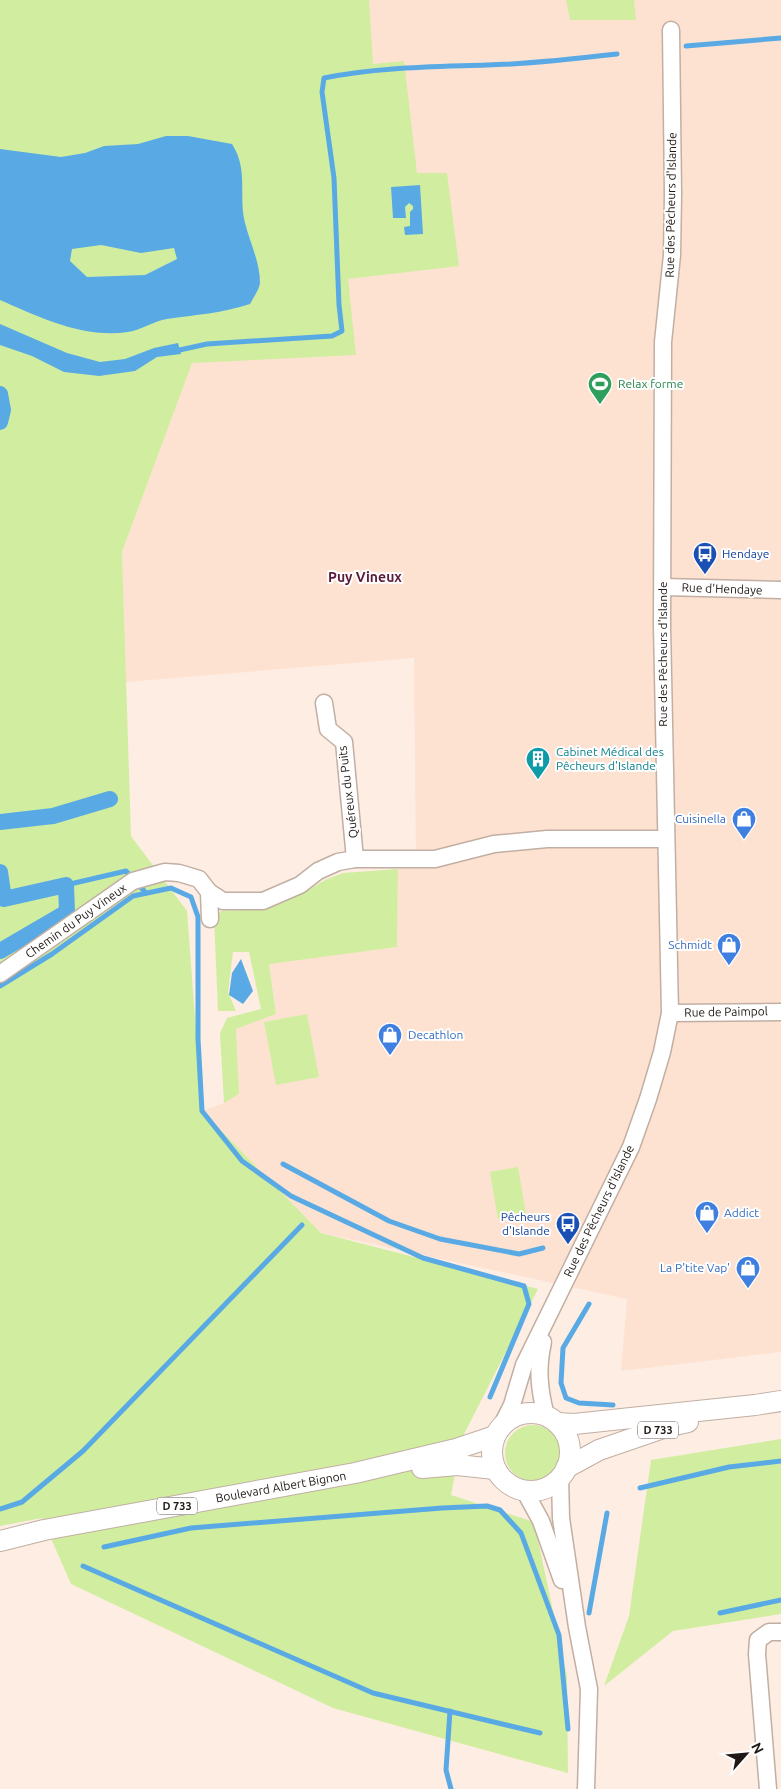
<svg xmlns="http://www.w3.org/2000/svg" width="781" height="1789" viewBox="0 0 781 1789" font-family="Ubuntu,sans-serif">
<rect width="100%" height="100%" fill="#fdede3"/>
<path fill="#fde2d1" d="M0,0H781V1352L621,1371L627,1299L321,1233L202,1111L224,1103L239,1094L236,1029L276,1014L269,963L397,947L398,869L416,855L414,658L126,682L122,552L192,362Z"/>
<g fill="#d1eea0">
<path d="M0,0H369L373,64L404,61L417,173H447L459,266L348,279L356,355L192,363L122,552L131,836L187,911L202,1111L321,1233L538,1289L462,1438L451,1495L534,1522L567,1676L568,1773L333,1708L71,1584L42,1518L0,1526Z"/>
<path d="M566,0H634L636,20H570Z"/>
<path d="M398,869L397,947L269,964L276,1014L236,1029L239,1094L224,1103L220,1033L227,1018L261,1009L249,952H233L228,992L236,1011H218L214,919L221,911L264,909L303,893L325,880L343,873Z"/>
<path d="M307,1014L319,1077L276,1085L264,1022Z"/>
<path d="M518,1167L526,1214L498,1219L490,1172Z"/>
<circle cx="533" cy="1453" r="28"/>
<path d="M781,1439V1614L673,1631L604,1686L629,1616L651,1460Z"/>
</g>
<g fill="#59aae4" fill-rule="evenodd">
<path d="M166,136H188L232,144C249,170 238,196 245,223C250,243 260,262 260,283C259,290 253,298 250,304C223,313 195,315 167,319C154,321 141,330 128,332C84,339 39,317 0,300V149L61,157L85,153L104,146L138,144ZM101,245L141,253L174,248L177,259L145,275L87,277L70,261L72,249Z"/>
<path d="M420,185L423,234L405,235L404,227L410,226V212L413,209V206L409,203L405,207L406,218H393L391,187Z"/>
<path d="M0,324L67,353L100,362L125,359L154,348L178,343L181,354L157,357L135,371L99,376L64,372L32,356L0,345Z"/>
<path d="M241,959L253,991L243,1004L229,995L232,973Z"/>
</g>
<g fill="none" stroke-linecap="round" stroke-linejoin="round">
<g stroke="#59aae4" stroke-width="5">
<path d="M686,46L781,38"/>
<path d="M175,351L207,344L332,336L342,331L339,305L334,178L322,92L324,78C378,67 432,67 487,65C530,64 574,59 617,54"/>
<path d="M66,885L126,871L146,893"/>
<path d="M0,986L52,954L133,896L171,888L191,897L198,917V1039L202,1111L242,1161L291,1196L423,1258L524,1286L529,1304L490,1397"/>
<path d="M283,1164L389,1221L440,1239L519,1254L543,1248"/>
<path d="M589,1304L563,1348L561,1383L566,1398L579,1403L613,1405"/>
<path d="M640,1488L729,1467L781,1461"/>
<path d="M0,1509L22,1502L83,1451L302,1225"/>
<path d="M104,1547L191,1528L442,1508L487,1506L500,1510L521,1533L559,1635L568,1729"/>
<path d="M83,1566L373,1693L540,1733"/>
<path d="M589,1613L607,1513"/>
<path d="M720,1613L781,1600"/>
<path d="M450,1711L446,1770L451,1789"/>
</g>
<g stroke="#59aae4" stroke-width="16">
<path d="M0,394L3,410L0,422"/>
<path d="M0,822L53,816L110,799"/>
<path d="M0,872L4,899L66,885L67,912L0,951"/>
</g>
<defs>
<g id="minor">
<path d="M663,587L781,590"/>
<path d="M324,703L328,729L344,742L355,859"/>
<path d="M209,892L223,901H263L300,885L318,871L338,862L355,859H435L494,844L547,839H666"/>
<path d="M0,974L133,881L165,872L179,873L199,879L209,892L210,919"/>
<path d="M670,1013L781,1012"/>
<path d="M543,1342C537,1368 539,1389 546,1416"/>
<path d="M503,1423L512,1405L524,1365L631,1147L648,1099L662,1052L670,1013L662,626L663,342L672,255L673,194L671,30"/>
<path d="M560,1478L561,1518L577,1627L589,1689L586,1789"/>
<path d="M524,1490L541,1521L562,1580"/>
<path d="M768,1789L757,1654L758,1640L769,1632H781"/>
</g>
<g id="major">
<circle cx="531" cy="1452" r="39"/>
<path d="M557,1423L574,1424L755,1405L781,1401"/>
<path d="M422,1468L457,1465L495,1469"/>
<path d="M566,1468L599,1450L666,1427L688,1422"/>
<path d="M0,1541L44,1530L355,1473L456,1449L495,1436"/>
</g>
</defs>
<use href="#minor" stroke="#c2afa3" stroke-width="19"/>
<use href="#major" stroke="#c2afa3" stroke-width="22"/>
<use href="#minor" stroke="#fff" stroke-width="16"/>
<use href="#major" stroke="#fff" stroke-width="20"/>
</g>
<defs>
<symbol id="stadium-pin" viewBox="-11 -11 22 30"><path d="M0 17L-7.5 6A9.5 9.5 0 1 1 7.5 6Z" fill="#2e9e5b" stroke="#fefefe"/><path d="M0-5a6.5 5 0 1 0 0 10a6.5 5 0 1 0 0-10ZM-3.5-1.8h7v3.6h-7Z" fill="#fff"/></symbol>
<symbol id="bus-pin" viewBox="-11 -11 22 30"><path d="M0 17L-7.5 6A9.5 9.5 0 1 1 7.5 6Z" fill="#1a4fb4" stroke="#fefefe"/><path d="M-5-6H5V4H4V6H2V4H-2V6H-4V4H-5ZM-3.5-4V0h7V-4ZM-3.5 1.2v1.5H-2V1.2ZM2 1.2v1.5H3.5V1.2Z" fill="#fff"/></symbol>
<symbol id="building-pin" viewBox="-11 -11 22 30"><path d="M0 17L-7.5 6A9.5 9.5 0 1 1 7.5 6Z" fill="#0f9aa8" stroke="#fefefe"/><path d="M-4-6H4V6H1V3H-1V6H-4ZM-2.5-4.3h1.7v1.8h-1.7ZM.8-4.3h1.7v1.8H.8ZM-2.5-1h1.7V.8h-1.7ZM.8-1h1.7V.8H.8Z" fill="#fff"/></symbol>
<symbol id="shop-pin" viewBox="-11 -11 22 30"><path d="M0 17L-7.5 6A9.5 9.5 0 1 1 7.5 6Z" fill="#3f7fe0" stroke="#fefefe"/><path d="M-5-2.5h2.3a2.7 3.5 0 0 1 5.4 0H5L5.5 6h-11ZM-1.5-2.5h3a1.5 2.3 0 0 0-3 0Z" fill="#fff"/></symbol>
</defs>
<g fill-rule="evenodd">
<use href="#stadium-pin" x="586" y="370" width="28" height="38"/>
<use href="#bus-pin" x="691" y="540" width="28" height="38"/>
<use href="#building-pin" x="524" y="745" width="28" height="38"/>
<use href="#shop-pin" x="730" y="805" width="28" height="38"/>
<use href="#shop-pin" x="715" y="931" width="28" height="38"/>
<use href="#shop-pin" x="376" y="1021" width="28" height="38"/>
<use href="#shop-pin" x="693" y="1199" width="28" height="38"/>
<use href="#bus-pin" x="554" y="1210" width="28" height="38"/>
<use href="#shop-pin" x="734" y="1254" width="28" height="38"/>
</g>
<g text-anchor="middle" stroke-width="4" stroke-linejoin="round" paint-order="stroke">
<g fill="#fefefe" stroke="#625d5a" stroke-width="1">
<rect x="638" y="1421.5" width="40" height="17" rx="4"/>
<rect x="157" y="1497.5" width="40" height="17" rx="4"/>
</g>
<g font-size="11" font-weight="bold" fill="#1f1814">
<text x="658" y="1434">D 733</text>
<text x="177" y="1510">D 733</text>
</g>
<g font-size="12" fill="#1f1814" stroke="#fefefe">
<text transform="translate(671 205) rotate(-89)" y="4">Rue des Pêcheurs d'Islande</text>
<text transform="translate(722 589) rotate(2)" y="4">Rue d'Hendaye</text>
<text transform="translate(663 654) rotate(-90)" y="4">Rue des Pêcheurs d'Islande</text>
<text transform="translate(348 792) rotate(-97)" y="4">Quéreux du Puits</text>
<text transform="translate(76 921) rotate(-35)" y="4">Chemin du Puy Vineux</text>
<text transform="translate(726 1012) rotate(-1)" y="4">Rue de Paimpol</text>
<text transform="translate(599 1211) rotate(-64)" y="4">Rue des Pêcheurs d'Islande</text>
<text transform="translate(281 1487) rotate(-10)" y="4">Boulevard Albert Bignon</text>
</g>
<g font-size="12" fill="#27864d" stroke="#fefefe" text-anchor="start">
<text x="618" y="388">Relax forme</text>
</g>
<g font-size="12" fill="#164399" stroke="#fefefe" text-anchor="start">
<text x="722" y="558">Hendaye</text>
<text x="550" y="1221" text-anchor="end">Pêcheurs<tspan x="550" dy="14">d'Islande</tspan></text>
</g>
<g font-size="12" fill="#0d838f" stroke="#fefefe" text-anchor="start">
<text x="556" y="756">Cabinet Médical des<tspan x="556" dy="14">Pêcheurs d'Islande</tspan></text>
</g>
<g font-size="12" fill="#366cbe" stroke="#fefefe" text-anchor="end">
<text x="726" y="823">Cuisinella</text>
<text x="712" y="949">Schmidt</text>
<text x="408" y="1039" text-anchor="start">Decathlon</text>
<text x="724" y="1217" text-anchor="start">Addict</text>
<text x="730" y="1272">La P'tite Vap'</text>
</g>
<g font-size="14" font-weight="bold" fill="#5b1a38" stroke="#fefefe">
<text x="365" y="582">Puy Vineux</text>
</g>
</g>
<g transform="translate(746 1754) rotate(63)" stroke="#fefefe" stroke-width="4" paint-order="stroke">
<path d="M0-4L9 19L0 12L-9 19Z" fill="#1f1814"/>
<text y="-8" font-size="14" font-weight="bold" text-anchor="middle" fill="#1f1814">N</text>
</g>
</svg>
